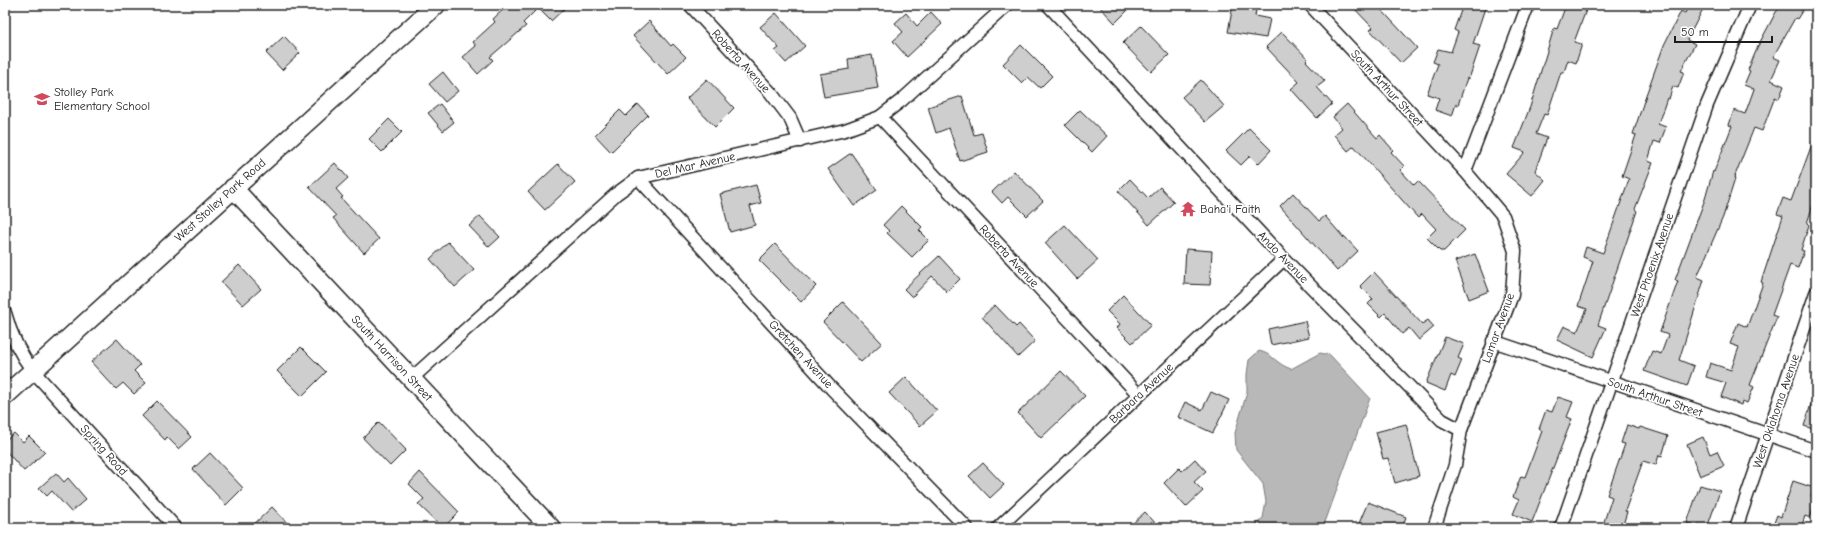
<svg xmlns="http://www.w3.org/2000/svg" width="1821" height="533" viewBox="0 0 1821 533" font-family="'Comic Neue',sans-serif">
<rect width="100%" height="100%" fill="#fff"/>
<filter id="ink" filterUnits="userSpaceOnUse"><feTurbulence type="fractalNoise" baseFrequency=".025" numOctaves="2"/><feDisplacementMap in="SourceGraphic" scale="8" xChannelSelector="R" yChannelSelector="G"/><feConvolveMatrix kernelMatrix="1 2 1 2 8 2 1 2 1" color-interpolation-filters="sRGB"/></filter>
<g filter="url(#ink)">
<path fill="#b8b8b8" stroke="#7a7a7a" d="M1259,351C1273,354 1276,364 1291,369L1320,353L1330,355L1370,398L1323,528H1252L1263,518L1266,502L1263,484L1236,450L1235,433L1247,392V374L1249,360Z"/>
<g fill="#cecece" stroke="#1c1c1c">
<path d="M508,5H568L551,21L538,8L523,23L526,26L490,57L493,60L478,74L463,57L476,46L473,42L495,22L493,19Z"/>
<path d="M1098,5H1133L1115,23Z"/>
<path d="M1233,5H1257L1255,16L1270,19L1266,38L1228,32Z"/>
<path d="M1351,5H1377L1417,48L1401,63L1370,30L1373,28Z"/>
<path d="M1463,5H1486L1473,44L1480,46L1469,79L1467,78L1458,105L1456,104L1452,116L1435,110L1439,98L1427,94L1438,64L1433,62L1438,49L1451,52L1458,32L1454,30Z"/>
<path d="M1566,5H1588L1574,42L1582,44L1576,63L1568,60L1564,72H1561L1547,115L1544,114L1536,134L1547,138L1535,171L1545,180L1532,196L1506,174L1525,152L1514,148L1530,107L1554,28L1557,29Z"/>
<path d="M1689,5H1705L1687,40L1695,44L1681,71L1684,72L1678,88L1673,86L1669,99L1667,98L1658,124L1666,127L1660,143L1654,141L1648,161L1653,163L1635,209L1637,211L1598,325L1606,328L1593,357L1557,340L1564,326L1577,332L1587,309L1578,306L1593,261L1583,257L1586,247L1603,253L1629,179L1622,176L1636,135L1633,134L1646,95L1664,45L1681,11L1685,13Z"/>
<path d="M1782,5H1806L1797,19L1795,18L1773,57L1780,60L1771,80L1784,86L1779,99L1775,97L1762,131L1754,128L1734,178L1735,179L1723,217L1697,277L1704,280L1679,360L1694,366L1687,386L1644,371L1652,351L1661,354L1668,335L1660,332L1678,281L1675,280L1705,199L1713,171L1714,172L1732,126L1729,125L1734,110L1745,114L1754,89L1744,85L1750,71L1748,70L1759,44L1776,12Z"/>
<path d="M931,12L942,24L907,57L893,41L903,32L895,23L906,13L917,26Z"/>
<path d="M776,13L805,46L786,63L775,51L779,48L760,27Z"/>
<path d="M649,21L671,46L673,44L686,57L668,74L633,36Z"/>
<path d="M1141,26L1169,55L1151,72L1123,43Z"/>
<path d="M1282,32L1308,59L1306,61L1325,81L1317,87L1332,104L1317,118L1291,89L1299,82L1266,47Z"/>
<path d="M284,36L300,53L282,70L266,53Z"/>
<path d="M1021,45L1052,76L1040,88L1028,77L1022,83L1003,64Z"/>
<path d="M872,55L878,88L824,97L820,74L849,69L848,59Z"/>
<path d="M443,72L458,91L445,102L429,84Z"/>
<path d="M707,79L734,108L715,127L687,98Z"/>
<path d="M1201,80L1224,106L1205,122L1182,97Z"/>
<path d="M962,96L974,135L982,133L988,152L960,161L949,128L936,133L928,107Z"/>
<path d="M440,104L454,122L443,131L428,113Z"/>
<path d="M638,104L648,115L611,152L595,135L620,110L626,116Z"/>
<path d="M1347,104L1377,138L1380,135L1393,150L1391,152L1404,166L1400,170L1414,185L1418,181L1465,230L1444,251H1440L1427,238L1436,229L1422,214L1418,218L1354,146L1348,151L1334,135L1342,128L1333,117Z"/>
<path d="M1080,110L1107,136L1092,152L1065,125Z"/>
<path d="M389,119L402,132L382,152L369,139Z"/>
<path d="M1249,128L1271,150L1258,164L1250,156L1241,165L1226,151Z"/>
<path d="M1815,136H1816V196L1807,223L1809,225L1801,250L1804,251L1798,268L1790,265L1772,315L1777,317L1750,385L1754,387L1747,403L1742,401L1741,405L1721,397L1726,383L1706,377L1710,363L1731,370L1739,347L1730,344L1738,323L1747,327L1763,283L1761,282L1783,216L1777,214L1783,198L1791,201Z"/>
<path d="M851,153L877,190L854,206L828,169Z"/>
<path d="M335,163L348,178L336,189L343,197L341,198L379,239L364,253L333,218L336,216L309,187Z"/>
<path d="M558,164L575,182L545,210L528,192Z"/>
<path d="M1014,171L1043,201L1027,216L1008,197L1002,203L992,192Z"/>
<path d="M1130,179L1148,198L1160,187L1174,202L1149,225L1118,191Z"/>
<path d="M756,185L761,203L750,206L755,225L730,232L720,194Z"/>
<path d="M1293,193L1319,221L1325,216L1344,238L1345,237L1358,251L1337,271L1280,206Z"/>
<path d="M901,206L922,227L919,230L929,240L912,257L887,233L889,231L883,225Z"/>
<path d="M480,216L500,237L489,247L469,226Z"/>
<path d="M1065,225L1098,260L1077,279L1045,243Z"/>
<path d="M448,242L474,270L455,287L430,259Z"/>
<path d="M775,244L816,286L801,302L759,260Z"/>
<path d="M1186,249L1212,251L1210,285L1184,284Z"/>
<path d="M1475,254L1489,291L1469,299L1455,261Z"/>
<path d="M939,256L960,279L947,292L932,276L912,297L904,289Z"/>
<path d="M239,265L261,289L243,305L221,282Z"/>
<path d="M1374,272L1422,324L1428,320L1434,327L1419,340L1409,328L1402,334L1385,313L1381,317L1368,304L1373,299L1360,286Z"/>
<path d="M1123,295L1151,325L1132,343L1117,328L1120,324L1107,311Z"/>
<path d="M843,302L882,343L861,362L823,322Z"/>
<path d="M995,305L1016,327L1019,324L1035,341L1018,357L982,317Z"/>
<path d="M1305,321L1309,337L1271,345L1268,329Z"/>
<path d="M1445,337L1464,344L1458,358L1462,360L1455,377L1451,375L1445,391L1426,383Z"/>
<path d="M117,339L140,365L134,371L146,383L134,394L123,383L116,389L91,362Z"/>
<path d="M301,347L326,372L302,396L277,371Z"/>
<path d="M1061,371L1085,396L1041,438L1018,413Z"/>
<path d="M906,377L937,411L920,426L889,393Z"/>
<path d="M1211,392L1229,400L1213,433L1178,417L1185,402L1202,410Z"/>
<path d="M1814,395H1816V430L1804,426Z"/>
<path d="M1558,397L1573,402L1567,417L1572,419L1532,522L1513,514L1519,500L1513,497L1521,476L1525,477L1542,431L1539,429L1546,410L1552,412Z"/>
<path d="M157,401L192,437L179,449L167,437L165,440L142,416Z"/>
<path d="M379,422L406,450L390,466L363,438Z"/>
<path d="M1406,424L1419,476L1395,483L1388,458L1383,459L1376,432Z"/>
<path d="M1627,425L1639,429L1640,427L1668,436L1662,456L1659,455L1656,465L1643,461L1625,511L1627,512L1622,528H1602L1612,497L1607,495L1625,444L1621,443Z"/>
<path d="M14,433L23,442L29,436L45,452L24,471L5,450V441Z"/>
<path d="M1703,437L1710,454L1717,451L1724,466L1700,476L1687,444Z"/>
<path d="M210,453L243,488L226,505L193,469Z"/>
<path d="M1195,459L1206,471L1194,482L1203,491L1186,507L1164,483L1179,468L1182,471Z"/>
<path d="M983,463L1004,485L990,498L969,476Z"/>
<path d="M420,472L459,512L443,528L418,504L424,499L409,484Z"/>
<path d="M56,473L64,482L68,478L86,499L71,512L52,491L47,496L39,488Z"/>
<path d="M1793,481L1814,488L1811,496L1816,497V501L1810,518L1805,516L1801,528H1772L1777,515L1781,517Z"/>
<path d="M1700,485L1720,491L1707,528L1687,523Z"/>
<path d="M1368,502L1406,517L1402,528H1357Z"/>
<path d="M272,507L292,528H250Z"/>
<path d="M1145,512L1160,528H1128Z"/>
</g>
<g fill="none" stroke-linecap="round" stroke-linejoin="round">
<defs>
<g id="street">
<path d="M690,5L771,93L790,118L800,141"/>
<path d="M1048,5L1284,259L1442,420L1461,430"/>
<path d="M1310,5L1465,171L1503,216L1515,251L1512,295L1461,430L1455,465L1434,528"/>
<path d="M880,117L1139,395"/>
<path d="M1465,171L1528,5"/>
<path d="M638,178L832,389L967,528"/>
<path d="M5,313C11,336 19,353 33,371L176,528"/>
<path d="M1493,341L1816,451"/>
<path d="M411,379L616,194L638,178L845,130L880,117L902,100L1007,5"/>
<path d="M998,528L1284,259"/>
<path d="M1561,528L1707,105L1750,5"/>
<path d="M1736,528L1816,293"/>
</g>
<g id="secondary">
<path d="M233,188L551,528"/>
<path d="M5,396L436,5"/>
</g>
</defs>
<use href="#street" stroke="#1c1c1c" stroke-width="15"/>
<use href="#secondary" stroke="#1c1c1c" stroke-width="21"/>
<use href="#street" stroke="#fff" stroke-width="12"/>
<use href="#secondary" stroke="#fff" stroke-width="18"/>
</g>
</g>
<defs>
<symbol id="school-bare" viewBox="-9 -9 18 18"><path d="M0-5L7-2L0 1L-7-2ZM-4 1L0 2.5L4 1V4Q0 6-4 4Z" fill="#d1495b" stroke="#fff" stroke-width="2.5" paint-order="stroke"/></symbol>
<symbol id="temple-bare" viewBox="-9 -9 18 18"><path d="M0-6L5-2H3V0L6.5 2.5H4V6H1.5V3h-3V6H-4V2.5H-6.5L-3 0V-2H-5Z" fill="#d1495b" stroke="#fff" stroke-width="2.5" paint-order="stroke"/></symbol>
</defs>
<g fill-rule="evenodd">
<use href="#school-bare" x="31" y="88" width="22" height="22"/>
<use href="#temple-bare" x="1177" y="198" width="22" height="22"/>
</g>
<g text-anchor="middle" stroke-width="3.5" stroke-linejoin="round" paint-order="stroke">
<g font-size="12" fill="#1c1c1c" stroke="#fff">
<text transform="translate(741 61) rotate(48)" y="4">Roberta Avenue</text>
<text transform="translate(1387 88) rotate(47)" y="4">South Arthur Street</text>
<text transform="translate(695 165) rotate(-13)" y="4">Del Mar Avenue</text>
<text transform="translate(220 200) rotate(-42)" y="4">West Stolley Park Road</text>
<text transform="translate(1009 256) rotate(47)" y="4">Roberta Avenue</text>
<text transform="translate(1283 257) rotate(46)" y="4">Ando Avenue</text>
<text transform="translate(1652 265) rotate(-71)" y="4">West Phoenix Avenue</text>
<text transform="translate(1498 328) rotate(-70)" y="4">Lamar Avenue</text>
<text transform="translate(801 354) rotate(47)" y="4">Gretchen Avenue</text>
<text transform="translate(392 358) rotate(47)" y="4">South Harrison Street</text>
<text transform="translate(1141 393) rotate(-43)" y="4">Barbara Avenue</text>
<text transform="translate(1655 397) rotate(19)" y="4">South Arthur Street</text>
<text transform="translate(1776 411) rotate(-71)" y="4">West Oklahoma Avenue</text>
<text transform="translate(104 450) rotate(48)" y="4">Spring Road</text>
</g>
<g font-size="12" fill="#1c1c1c" stroke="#fff" text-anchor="start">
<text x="54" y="96">Stolley Park<tspan x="54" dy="14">Elementary School</tspan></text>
<text x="1200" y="213">Baha'i Faith</text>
</g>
</g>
<rect width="1821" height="533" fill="none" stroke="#fff" stroke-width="20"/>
<rect x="10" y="10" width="1801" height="513" fill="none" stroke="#1c1c1c" stroke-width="1.5" filter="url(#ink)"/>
<path d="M1675 36v6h97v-6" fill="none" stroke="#1c1c1c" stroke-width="2"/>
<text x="1681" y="36" font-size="12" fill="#1c1c1c" stroke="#ffffff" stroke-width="3" paint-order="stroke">50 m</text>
</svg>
